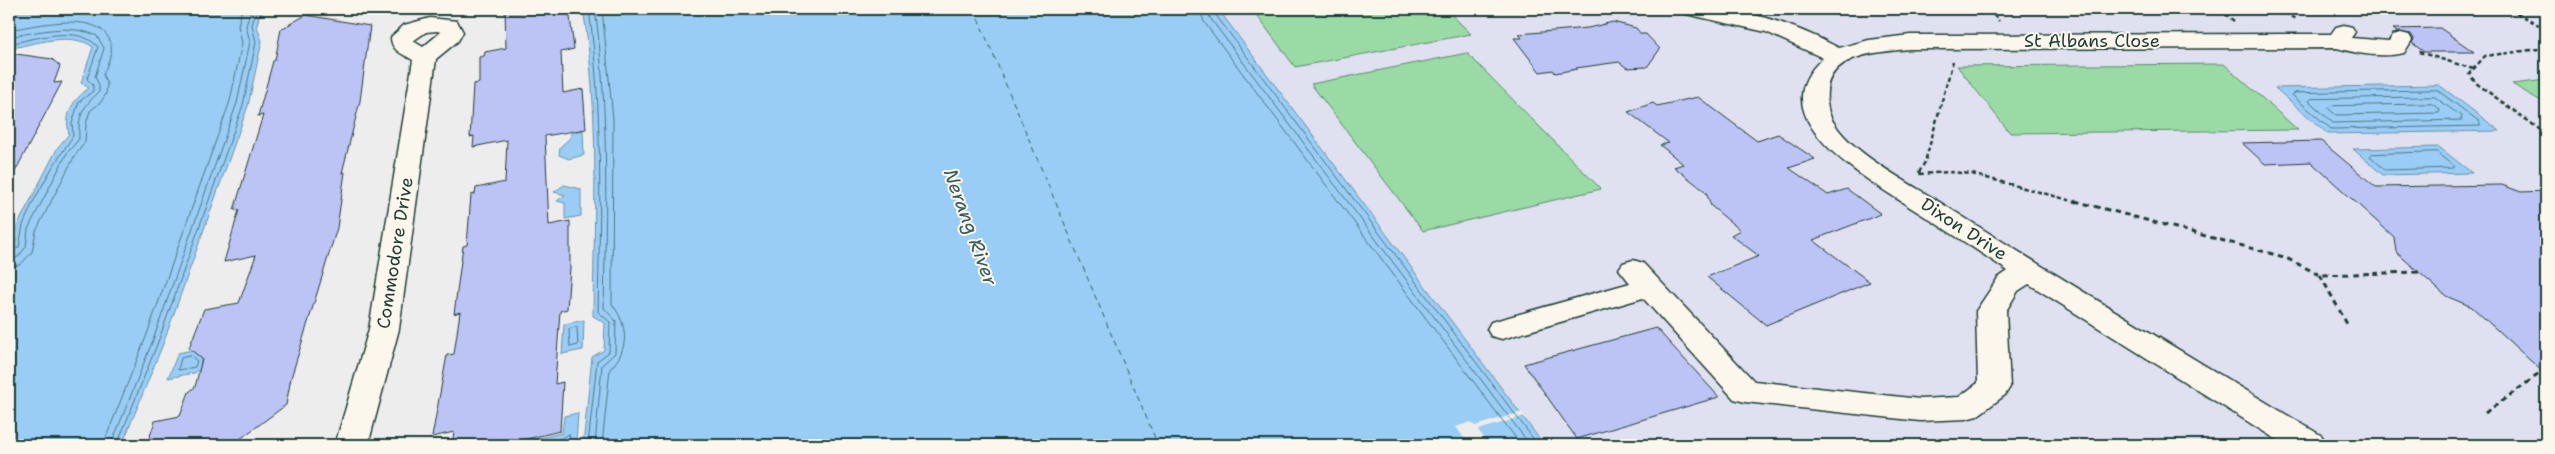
<svg xmlns="http://www.w3.org/2000/svg" width="2555" height="454" viewBox="0 0 2555 454" font-family="'Shantell Sans',sans-serif">
<rect width="100%" height="100%" fill="#eeedee"/>
<filter id="ink" filterUnits="userSpaceOnUse"><feTurbulence type="fractalNoise" baseFrequency=".02" numOctaves="2"/><feDisplacementMap in="SourceGraphic" scale="10" xChannelSelector="R" yChannelSelector="G"/><feConvolveMatrix kernelMatrix="1 2 1 2 8 2 1 2 1" color-interpolation-filters="sRGB"/></filter>
<g filter="url(#ink)">
<path fill="#dfe0f0" d="M1218,9H2546V445H1544Z"/>
<g fill="#99daa5" stroke="#5c8c6c">
<path d="M1252,9H1446L1471,34L1295,67Z"/>
<path d="M1467,53L1601,189L1423,231L1311,84Z"/>
<path d="M2224,64L2298,130L2010,133L1957,66Z"/>
<path d="M2546,80V104L2512,84Z"/>
</g>
<g fill="#99cdf6" stroke="#6893a8">
<path d="M9,9H267L259,16L257,26L262,41L248,106L163,344L122,445H9V252L16,241L17,226L58,147L69,134C64,113 73,100 89,88L81,83L93,47C72,31 33,44 9,49Z"/>
<path d="M583,9H1218L1544,445H583L592,357L604,350L605,323L593,316C594,215 600,110 583,9Z"/>
<path d="M2439,85L2500,131L2328,134L2275,88Z"/>
<path d="M583,130L584,155L569,159L559,155L560,147L570,138L571,133Z"/>
<path d="M2439,147L2472,173L2383,175L2353,149Z"/>
<path d="M564,185L581,189V216L565,219V203L557,201L565,195L554,192Z"/>
<path d="M584,320L583,350L562,354L564,324Z"/>
<path d="M192,350L201,358L200,370L194,373L168,378L178,353Z"/>
<path d="M578,413L576,444L523,445L524,437L539,434V438L562,433L564,416Z"/>
</g>
<path fill="#eeedee" d="M1522,412L1525,416L1478,430L1489,445H1469L1456,427L1471,422L1475,426Z"/>
<g fill="none" stroke-linecap="round" stroke-linejoin="round">
<g stroke="#507782" stroke-width="1">
<path d="M595,9C609,109 606,208 604,308L616,321L615,353L602,365L595,445"/>
<path d="M602,9L613,119L612,304C628,325 630,349 610,369L602,445"/>
<path d="M1200,9L1204,22L1521,445"/>
<path d="M1208,9L1210,18L1530,445"/>
<path d="M1214,9L1215,14L1538,445"/>
<path d="M9,30C34,26 104,8 111,45C113,53 106,67 103,75L107,84L106,94L101,102L90,111L86,124L85,142L74,157L36,231L32,252L21,264L9,268"/>
<path d="M9,37C38,32 70,23 97,36L104,48L95,77L99,85V92C82,108 78,115 79,139L67,153L28,229L26,247L18,257L9,260"/>
<path d="M9,44C34,39 79,24 98,47L87,79L93,85V91L79,102L72,123L73,136L52,168L33,202L23,225L19,247L9,254"/>
<path d="M2437,90L2480,122V126L2331,129L2292,95L2295,93Z"/>
<path d="M2435,97L2461,116L2462,120L2333,123L2309,101L2311,99Z"/>
<path d="M2432,104L2440,109L2439,113L2336,115L2328,108L2331,106Z"/>
<path d="M2437,152L2453,165V168L2385,170L2370,156L2372,154Z"/>
<path d="M577,327L578,345L570,347L569,329Z"/>
<path d="M191,356L197,361L195,367L178,370L181,358Z"/>
<path d="M103,445L146,337L230,101L242,43L238,26L242,9"/>
<path d="M111,445L153,340L237,103L250,42L246,26L251,9"/>
<path d="M117,445L158,342L243,105L256,42L252,25L255,14L260,9"/>
<path d="M528,445L530,441C543,443 558,442 569,434L571,445"/>
<path d="M588,445L597,361L609,352L610,322L598,312C600,210 603,110 589,9"/>
</g>
<path stroke="#375a5b" stroke-width="1" stroke-dasharray="5.5 4.5" stroke-linecap="butt" d="M974,9L1158,445"/>
</g>
<g fill="#bcc3f5" stroke="#1f3d34">
<path d="M505,9H569L574,49L561,52L563,93L583,89L586,129L545,136L549,225L570,221V268L567,309L560,311L555,384L563,382L560,431L510,443V445H452L454,432L432,437L447,355L454,354L460,312L454,314L463,246L467,245L471,195L475,194L476,188L505,182L507,140L473,147L474,136L470,137L473,84L479,83V57L484,56L485,52L506,48Z"/>
<path d="M306,15L370,26L360,101L342,173L345,172L337,228L291,378L286,405L232,445H147L155,421L180,416L189,392L195,387L202,359L189,348L204,309L239,303L256,255L224,262L239,210H234L263,115L258,116L273,61L275,60L281,29Z"/>
<path d="M1613,22L1636,28L1641,34H1646L1660,49L1647,67L1627,68L1619,62L1576,68L1577,69L1555,73L1553,70L1540,72L1514,38H1522L1519,34L1588,28Z"/>
<path d="M2440,28L2474,52H2424L2412,43L2414,39L2411,34L2397,32L2393,29Z"/>
<path d="M9,53L52,59L60,66L54,83L62,82L9,183Z"/>
<path d="M1698,97L1757,141L1778,134L1815,159L1789,168L1828,195L1847,189L1881,214L1813,240L1870,282L1766,325L1707,277L1759,256L1731,235L1740,230L1711,206L1706,192L1674,167L1683,164L1660,145L1669,143L1628,112L1653,103L1657,106Z"/>
<path d="M2321,141L2376,187L2502,185L2521,192L2546,191V375L2472,307L2446,296L2396,252L2394,237L2311,162L2265,164L2242,143Z"/>
<path d="M1656,328L1719,397L1577,439L1524,364Z"/>
</g>
<g fill="none" stroke-linecap="round" stroke-linejoin="round">
<defs>
<g id="minor">
<path d="M1683,9C1740,5 1789,22 1839,48L1869,40L1910,35L2331,34L2336,27L2344,25L2352,27L2355,32L2351,38L2389,41L2393,35L2401,33L2409,35L2412,40L2404,53C2382,58 2358,54 2337,48L1910,49C1881,52 1830,53 1827,91C1826,102 1828,114 1834,123C1853,155 1917,187 1949,208C2072,286 2197,361 2322,436L2326,445H2285L2029,284L2018,291L2006,311L2010,387L2005,395L1977,416L1966,419L1920,421L1745,402L1734,399L1643,298L1502,339L1491,336L1487,329L1491,322L1630,283L1619,269L1623,263L1633,260L1643,263L1754,381L1920,399L1959,397L1978,383L1976,311L1998,278L2008,271C1977,250 1945,229 1913,209C1870,180 1755,119 1823,58L1766,32L1686,14Z"/>
<path d="M430,18L457,21L463,32L458,41L436,59L399,329L368,445H335L369,329L413,60C403,54 391,51 391,37L404,25ZM437,31L441,32L423,47L413,41L426,32Z"/>
</g>
</defs>
<use href="#minor" stroke="#1f3d34" stroke-width="3"/>
<g stroke="#1f3d34" stroke-width="2.5" stroke-dasharray="4.5 3" stroke-linecap="butt">
<path d="M1988,9L1999,21"/>
<path d="M2219,9L2234,21"/>
<path d="M2278,9L2297,20"/>
<path d="M2510,9L2546,29"/>
<path d="M2546,48L2485,56L2469,74L2476,83L2546,134"/>
<path d="M2419,52L2473,69"/>
<path d="M1953,61L1925,162L1918,174L1952,172L1972,174L2080,203"/>
</g>
<g stroke="#1f3d34" stroke-width="3" stroke-dasharray="5.5 4.5" stroke-linecap="butt">
<path d="M2075,201L2284,257L2320,275L2419,272"/>
<path d="M2320,275L2347,324"/>
<path d="M2485,413L2546,369"/>
</g>
<use href="#minor" fill="#fbf7ec" fill-rule="evenodd"/>
</g>
</g>
<g text-anchor="middle" stroke-width="4" stroke-linejoin="round" paint-order="stroke">
<g font-size="18" fill="#1f3d34" stroke="#fbf7ec">
<text x="2092" y="47">St Albans Close</text>
<text transform="translate(1964 229) rotate(33)" y="6">Dixon Drive</text>
<text transform="translate(395 253) rotate(-81)" y="6">Commodore Drive</text>
</g>
<g font-size="19" font-style="italic" fill="#375a5b" stroke="#fbf7ec">
<text transform="translate(971 227) rotate(70)" y="7">Nerang River</text>
</g>
</g>
<rect width="2555" height="454" fill="none" stroke="#fbf7ec" stroke-width="30"/>
<rect x="15" y="15" width="2525" height="424" fill="none" stroke="#1f3d34" stroke-width="2" filter="url(#ink)"/>
</svg>
